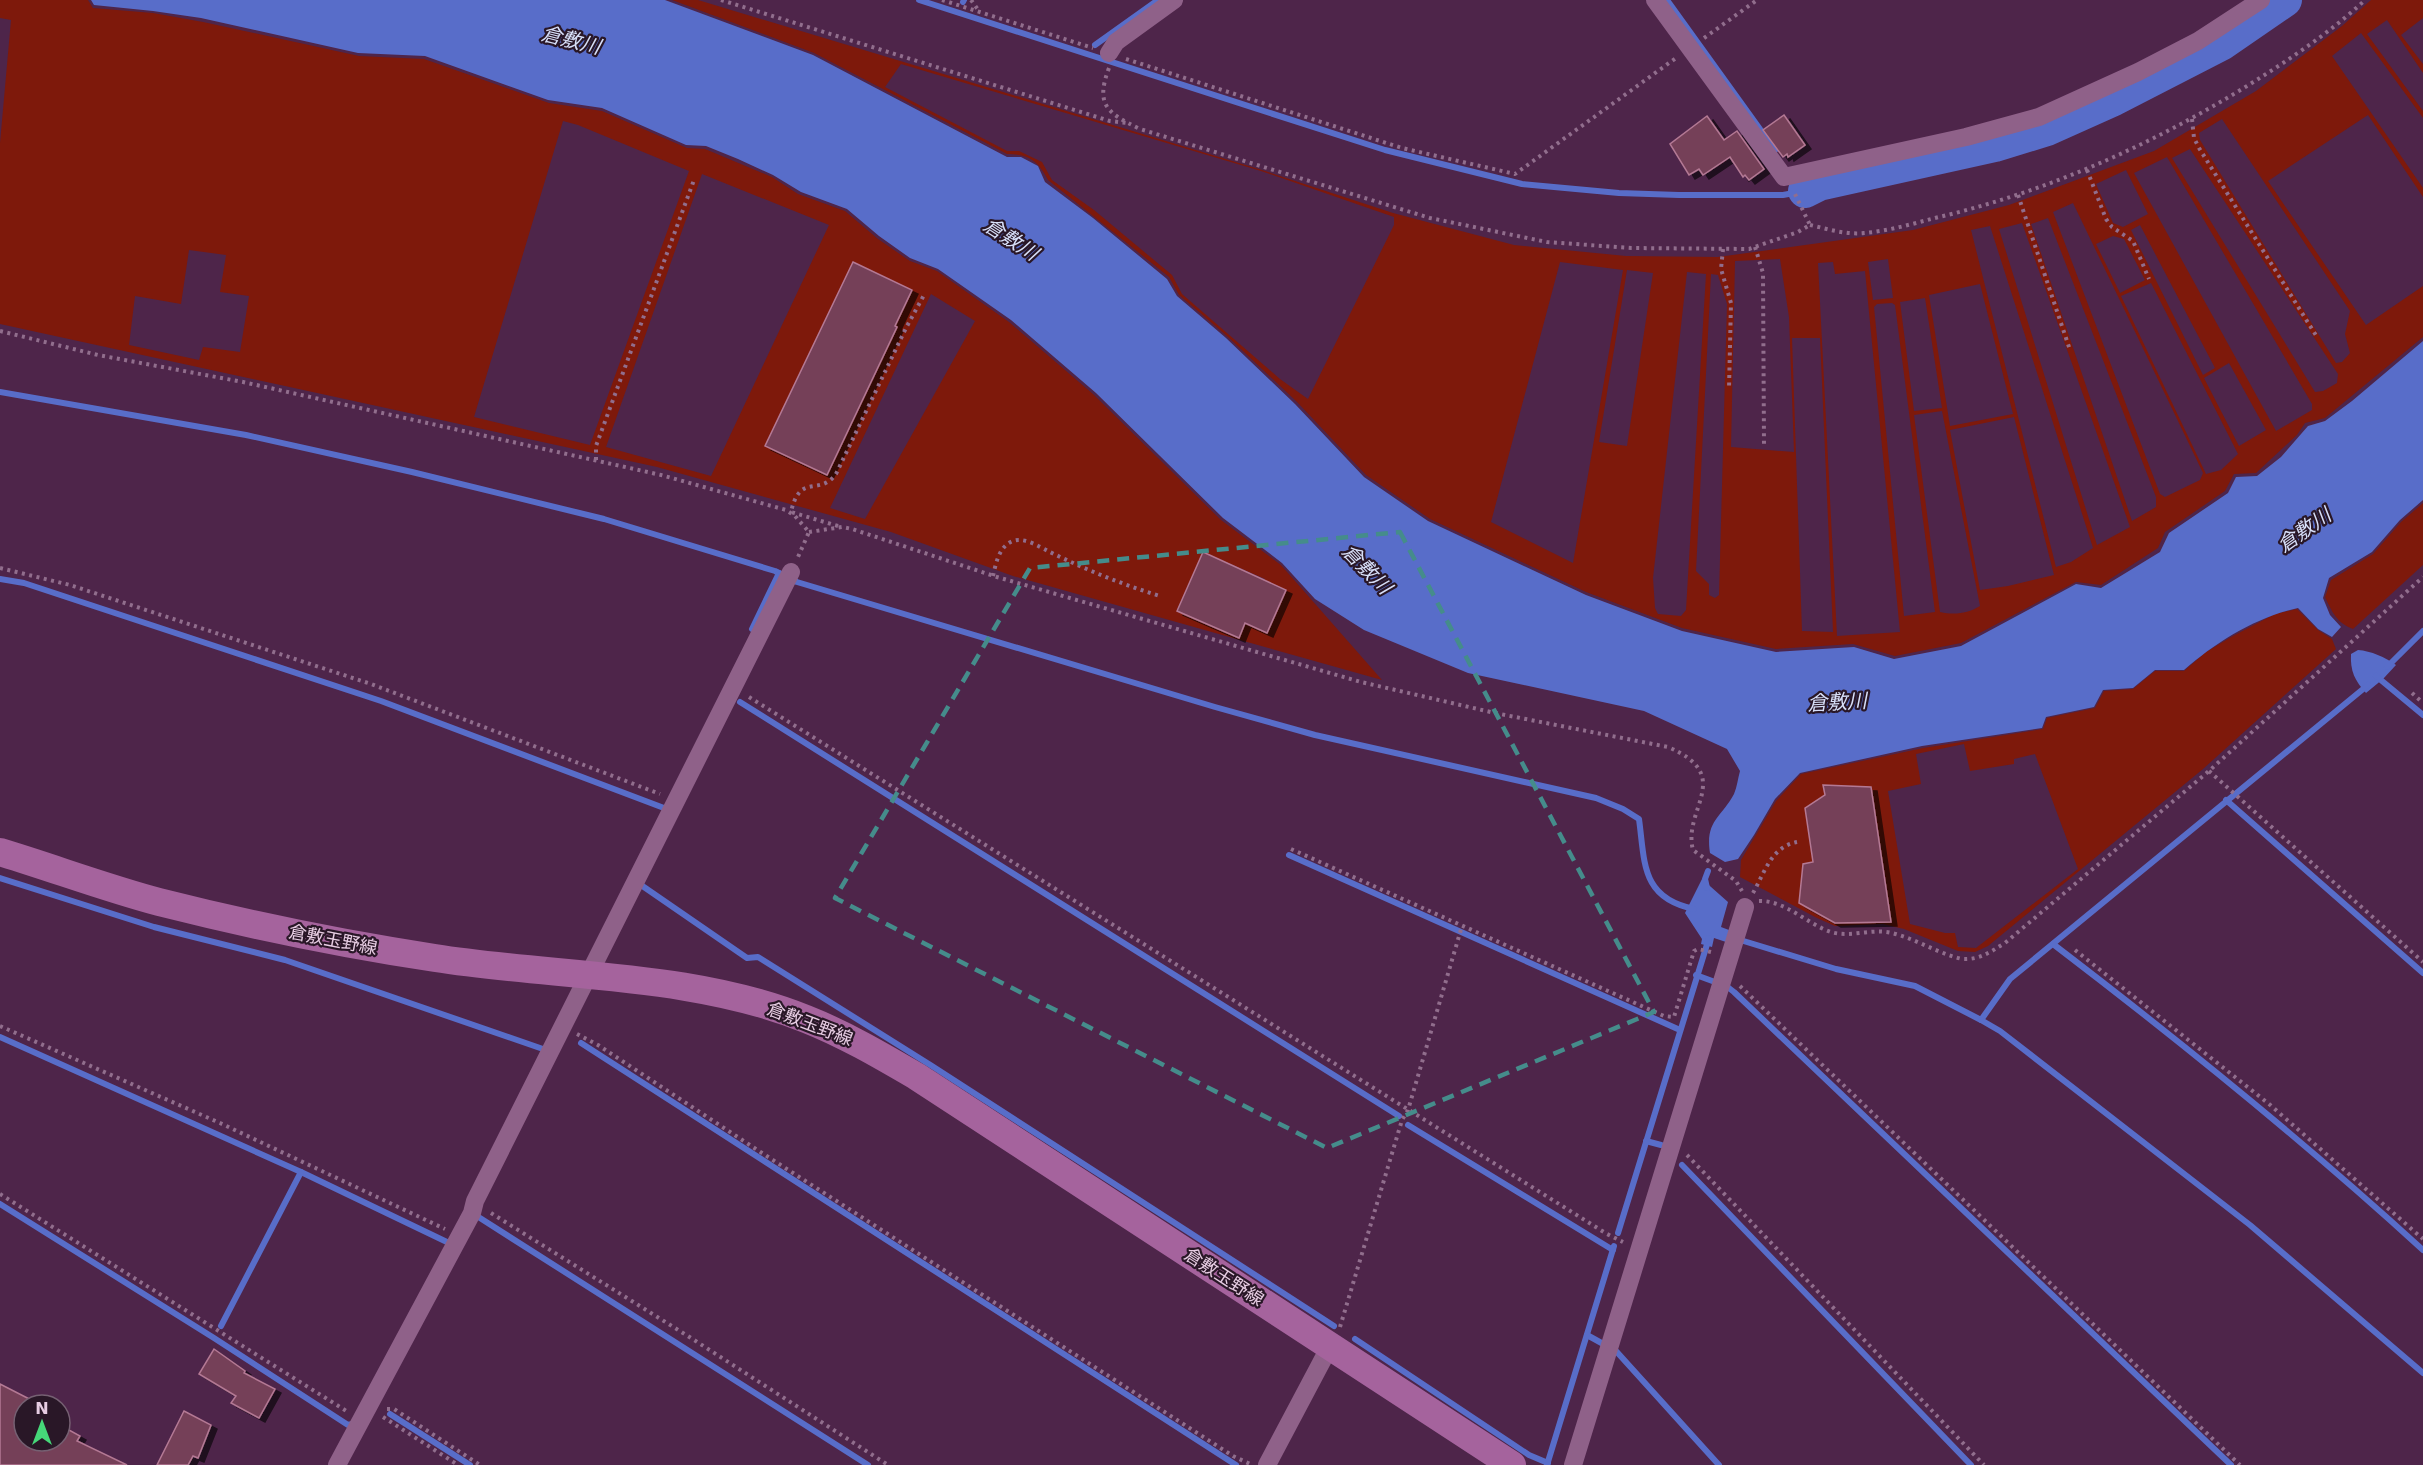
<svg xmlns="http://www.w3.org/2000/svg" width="2423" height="1465" viewBox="0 0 2423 1465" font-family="'DejaVu Sans','Noto Sans JP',sans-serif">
<defs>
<filter id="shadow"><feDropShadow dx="6" dy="4" stdDeviation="0" flood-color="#0009"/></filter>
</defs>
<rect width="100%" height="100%" fill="#4e254a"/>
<g fill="#7e190b" fill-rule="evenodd">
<path d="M0,0H88L93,8L153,13L203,22L359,56L424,59L549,103L602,111L687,148L705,149L772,177L798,194L845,211L878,239L910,261L937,271L1009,322L1093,394L1221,520L1281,565L1382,680L1013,576L891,532L657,467L0,324V143L11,20L0,18ZM563,121L578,125L689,171L590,445L474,417ZM702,174L829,225L711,476L606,447ZM189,250L226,255L220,292L249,296L240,352L203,347L199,360L129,345L135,296L181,304ZM931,294L975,321L865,519L830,508ZM836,298L897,327L827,475ZM1203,552L1265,579L1239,638L1177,610ZM1267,582L1286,590L1267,633L1248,624Z"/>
<path d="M672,0H698L1262,170L1393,213L1514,245L1626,256L1718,257L1913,230L2009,205L2154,151L2256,91L2342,26L2371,0H2423V18L2401,35L2423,64V73L2387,20L2367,34L2423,111V118L2361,33L2332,56L2423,188V197L2368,115L2268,181L2366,325L2423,286V337L2325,418L2305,423L2297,435L2256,473L2234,474L2225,491L2165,532L2158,548L2101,585L2076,582L1961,643L1895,656L1853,644L1776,649L1682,628L1586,592L1430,519L1366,475L1297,402L1228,337L1179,295L1169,277L1048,180C1038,161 1029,154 1007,154L814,53ZM901,64L1261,171L1394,217V225L1308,399L1280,379L1182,294L1172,275L1094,210L1052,180L1042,162L1019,151H1007L885,87ZM2222,119L2350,311L2345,334L2350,353L2342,362L2336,363L2200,140L2199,133ZM2190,149L2338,374L2337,383L2323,391L2315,392L2172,158ZM2167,157L2312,404V410L2276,431L2134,173ZM2126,170L2148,214L2123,227L2113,223L2096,184ZM2073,203L2203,473L2200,480L2165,497L2160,494L2053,212ZM2048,218L2156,497V507L2132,521L2031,224ZM2022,223L2130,527L2097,545L1999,229ZM2140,225L2215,368L2203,375L2131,230ZM1990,226L2093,548L2071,562L2056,567L1971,230ZM2113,236L2124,239L2145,280L2120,293L2096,244ZM1780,259L1789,317L1794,452L1731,447L1735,261ZM1888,259L1893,298L1873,300L1868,262ZM1560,262L1623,270L1573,563L1491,522ZM1833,262L1835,274L1865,271L1900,632L1837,636L1818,263ZM1627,270L1653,273L1627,446L1599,442ZM1687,272L1706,274L1686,610L1681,616L1658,614L1655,608L1653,578ZM1711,274L1718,275L1727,304L1719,595L1715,598L1709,595V584L1696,571ZM2151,283L2238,454L2221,470L2206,474L2121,296ZM1980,284L2013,414L1950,426L1929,295ZM1925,298L1942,408L1914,411L1900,302ZM1892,303L1895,305L1935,612L1904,616L1874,307L1877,304ZM1792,338H1820L1833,632L1802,631ZM2229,363L2266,430L2239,446L2204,378ZM1942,411L1980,606C1967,614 1954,615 1940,612L1914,415ZM2014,417L2054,575L2008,586L1980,590L1950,430Z"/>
<path d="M2423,503V565L2353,629C2337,623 2332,612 2325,597L2331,580L2373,554L2401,522Z"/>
<path d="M2297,609L2318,630L2332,639L2336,649L2203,769L1988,946L1975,952L1958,951L1904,929L1883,924L1835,926L1817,918L1740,877L1741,860L1776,801L1801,774L1923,748L2043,729L2047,718L2095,708L2104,691L2133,689L2155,671H2184L2206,652L2233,636L2275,614ZM1964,744L1970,771L2014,764V759L2035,754L2078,869L1976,948L1958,947L1955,933H1945L1910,924L1888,791L1921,784L1916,754ZM1839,786L1871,787L1891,922L1835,923L1813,862L1805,808Z"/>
</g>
<g fill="#586dc9">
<path d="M91,0H665L813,55L1007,157H1021L1038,166L1045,182L1093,218L1167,279L1177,296L1226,338L1295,404L1364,477L1428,521L1586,595L1682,631L1776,652L1854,647L1894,659L1961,646L2076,584L2101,588L2160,552L2169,533L2228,493L2236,477L2257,476L2281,457L2308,426L2325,421L2352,401L2423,341V500L2400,520L2372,552L2329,578L2323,598L2330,615L2341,627L2332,637L2318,629L2298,608C2256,617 2216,642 2184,670H2155L2133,688L2103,690L2094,707L2046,717L2042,728L1922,746L1800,773L1775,799L1754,835L1738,859L1725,862L1710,853C1705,821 1721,818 1734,794C1737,787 1738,778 1740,771L1727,749L1644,711L1468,673L1364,630L1315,599L1282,563L1223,518L1096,393L1011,320L938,269L910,258L879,236L847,209L801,192L773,175L738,159L706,146L686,145L602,108L548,100L425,56L358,53L201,18L153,11L94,5Z"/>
<path d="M2358,650C2371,651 2385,657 2396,665L2383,679L2366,693C2355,681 2350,671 2351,654Z"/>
<path d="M1702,879L1728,902L1721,927L1729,930L1726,942L1714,938L1712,947L1701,944L1702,939L1685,913Z"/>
</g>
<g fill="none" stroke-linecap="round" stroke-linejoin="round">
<g stroke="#586dc9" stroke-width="6">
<path d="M919,0L1385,150L1522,184L1619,193L1679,195H1783L1805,191"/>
<path d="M1667,0L1775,150"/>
<path d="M963,2L964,0"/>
<path d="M1095,45L1158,0"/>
<path d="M0,392L246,435L412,472L604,519L775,571L797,582L1215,707L1315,735L1596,798L1623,809L1639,819C1645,863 1641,898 1694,909"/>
<path d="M0,579L24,583L381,701L664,808"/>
<path d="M752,629L779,573"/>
<path d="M2387,667L2423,631"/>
<path d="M2376,676L2423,715"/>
<path d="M740,702L1399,1116"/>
<path d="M2226,800L2423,973"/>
<path d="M1289,855L1680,1030"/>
<path d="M0,878L154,927L285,960L543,1049"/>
<path d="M641,885L747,958L758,957L932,1066L1334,1326"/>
<path d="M1707,888L1705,879L1708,871"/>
<path d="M1737,939L1836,969L1915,986L1981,1020L2010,979L2368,685"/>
<path d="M2053,944C2180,1041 2305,1142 2423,1250"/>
<path d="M1696,975L1715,982"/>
<path d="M1725,985L1734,992L2231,1465"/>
<path d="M1981,1020L2000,1031L2250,1225L2423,1373"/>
<path d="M0,1037L301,1172L449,1243"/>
<path d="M581,1043L1236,1465"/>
<path d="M1408,1125L1613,1250"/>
<path d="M1646,1141L1661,1145"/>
<path d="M1682,1165L1971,1465"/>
<path d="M0,1204L214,1338L348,1425L351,1424"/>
<path d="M480,1218L868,1465"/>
<path d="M1618,1233L1709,938"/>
<path d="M221,1326L301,1172"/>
<path d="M1587,1335L1616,1351L1719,1465"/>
<path d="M1355,1339L1529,1455L1548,1463"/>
<path d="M390,1414L470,1465"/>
<path d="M1547,1465L1614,1246"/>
</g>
<path stroke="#586dc9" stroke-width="34" d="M1805,191L1819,184L1995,145L2047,129L2114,99L2221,44L2285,0"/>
</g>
<g fill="#754059" stroke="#b47994" stroke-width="1.5" filter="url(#shadow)">
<path d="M1784,115L1805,145L1788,157L1787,154L1783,157L1763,130Z"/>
<path d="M1707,116L1724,140L1737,131L1764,169L1749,180L1745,175L1743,177L1730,157L1703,175L1699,169L1689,175L1670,144Z"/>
<path d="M853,262L912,290L895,326L897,327L827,475L765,446Z"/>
<path d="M1203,552L1286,590L1267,633L1245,623L1239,638L1177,611Z"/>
<path d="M1823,785L1871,787L1891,922L1835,923L1799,903L1803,864L1813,862L1805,808L1825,795Z"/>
<path d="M214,1349L245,1371L244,1373L275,1389L259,1418L231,1403L236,1396L199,1374Z"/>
<path d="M0,1384L41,1405H22L24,1441H60V1425L80,1436L77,1441L127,1465H0Z"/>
<path d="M184,1411L211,1425L198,1458L193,1456L188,1465H157Z"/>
</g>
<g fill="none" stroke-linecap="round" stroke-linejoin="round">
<g stroke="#916e8d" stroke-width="4" stroke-dasharray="3 4.5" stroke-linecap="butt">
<path d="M721,0L1110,121L1127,123"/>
<path d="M942,0L1093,48"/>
<path d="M971,0L979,11"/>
<path d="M1704,38L1757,0"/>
<path d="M1126,59L1402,148L1515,174L1676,58"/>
<path d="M1109,68C1095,105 1107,113 1140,129L1430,218L1547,242L1631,248L1749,249L1798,232L1810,225L1794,192"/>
<path d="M2192,119L2194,138L2199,148L2317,337"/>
<path d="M2087,170L2106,219L2112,227L2133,241L2149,279"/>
<path d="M2018,195L2070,350"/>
<path d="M1810,225C1828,229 1846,235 1864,233C1888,231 1912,224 1935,218C2050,191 2156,143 2255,81C2293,57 2332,31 2365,0"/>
<path d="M1755,247L1763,273L1764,445"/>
<path d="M1723,249L1721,269L1731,303L1729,389"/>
<path d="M0,331L98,355L243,382L661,475L786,510L795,516L809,532L798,557"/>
<path d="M596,460V446L694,180"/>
<path d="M838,526L791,512C800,472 819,497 836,474L906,328L924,295"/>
<path d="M809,532L842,527L852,529L997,577L1361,682L1495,713L1668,747C1736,776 1682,809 1693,850L1736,881L1742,891"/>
<path d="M0,568L70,585L371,684L660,794"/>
<path d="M993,576C996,563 999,546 1013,541C1024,537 1038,546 1048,551C1084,569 1121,584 1160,596"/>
<path d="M2412,693L2423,703"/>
<path d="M749,697L1607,1234L1623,1242"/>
<path d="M2209,771L2423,962"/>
<path d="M1291,849L1664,1016L1674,1017L1694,951L1698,949L1715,953"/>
<path d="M1753,893C1765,872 1771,847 1797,842"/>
<path d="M1759,901C1785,900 1807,924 1831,932C1850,938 1872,928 1892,933C1916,939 1937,953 1962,959C1980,960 1990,952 2005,943L2209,771L2423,577"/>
<path d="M2075,950L2269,1104L2423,1239"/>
<path d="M1740,986L2240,1465"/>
<path d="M0,1026L220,1123L445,1229"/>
<path d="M577,1034L598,1045L762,1153L1233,1456L1250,1464"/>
<path d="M1687,1155L1984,1465"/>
<path d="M0,1194L348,1412"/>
<path d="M491,1213L691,1338L888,1465"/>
<path d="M1340,1327L1402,1120L1408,1110L1462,926"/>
<path d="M387,1409H394L480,1465"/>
<path d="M383,1417L458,1465"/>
</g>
<g stroke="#8f6189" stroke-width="18">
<path d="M1655,0L1784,177L1966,137L2039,117L2138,72L2198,41L2261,0"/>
<path d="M1109,53L1116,42L1174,0"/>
<path d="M337,1465L472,1213L475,1201L791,572"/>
<path d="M1267,1465L1330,1346"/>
<path d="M1573,1465L1745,907"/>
</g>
<path stroke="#a5639d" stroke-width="28" d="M0,852C53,868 106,888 159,902C250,925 342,944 435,958C555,977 693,973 806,1019C844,1034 880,1055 916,1076L1512,1465"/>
</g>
<path fill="none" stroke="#458c8b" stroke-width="4.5" stroke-dasharray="12 8" stroke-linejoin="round" d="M1400,532L1654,1012L1327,1148L835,898L1030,568Z"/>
<g text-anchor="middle" stroke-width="4.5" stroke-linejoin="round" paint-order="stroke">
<g font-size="18" fill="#e7cde3" stroke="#291727">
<text transform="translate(333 940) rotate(11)" y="6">倉敷玉野線</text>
<text transform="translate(810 1024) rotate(21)" y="6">倉敷玉野線</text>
<text transform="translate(1224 1277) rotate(33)" y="6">倉敷玉野線</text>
</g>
<g font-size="20" font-style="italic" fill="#d7dff8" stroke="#291727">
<text transform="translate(571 40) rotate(14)" y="7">倉敷川</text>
<text transform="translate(1011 239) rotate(33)" y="7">倉敷川</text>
<text transform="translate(2304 530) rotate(-35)" y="7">倉敷川</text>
<text transform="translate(1367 569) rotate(46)" y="7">倉敷川</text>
<text transform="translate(1837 702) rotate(-3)" y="7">倉敷川</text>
</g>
</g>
<g transform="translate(42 1423)"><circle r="28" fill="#291727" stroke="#756072" stroke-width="1.5"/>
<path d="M0-4.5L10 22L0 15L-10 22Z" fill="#46d779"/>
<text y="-9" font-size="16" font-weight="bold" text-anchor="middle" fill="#e7cde3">N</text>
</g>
</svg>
